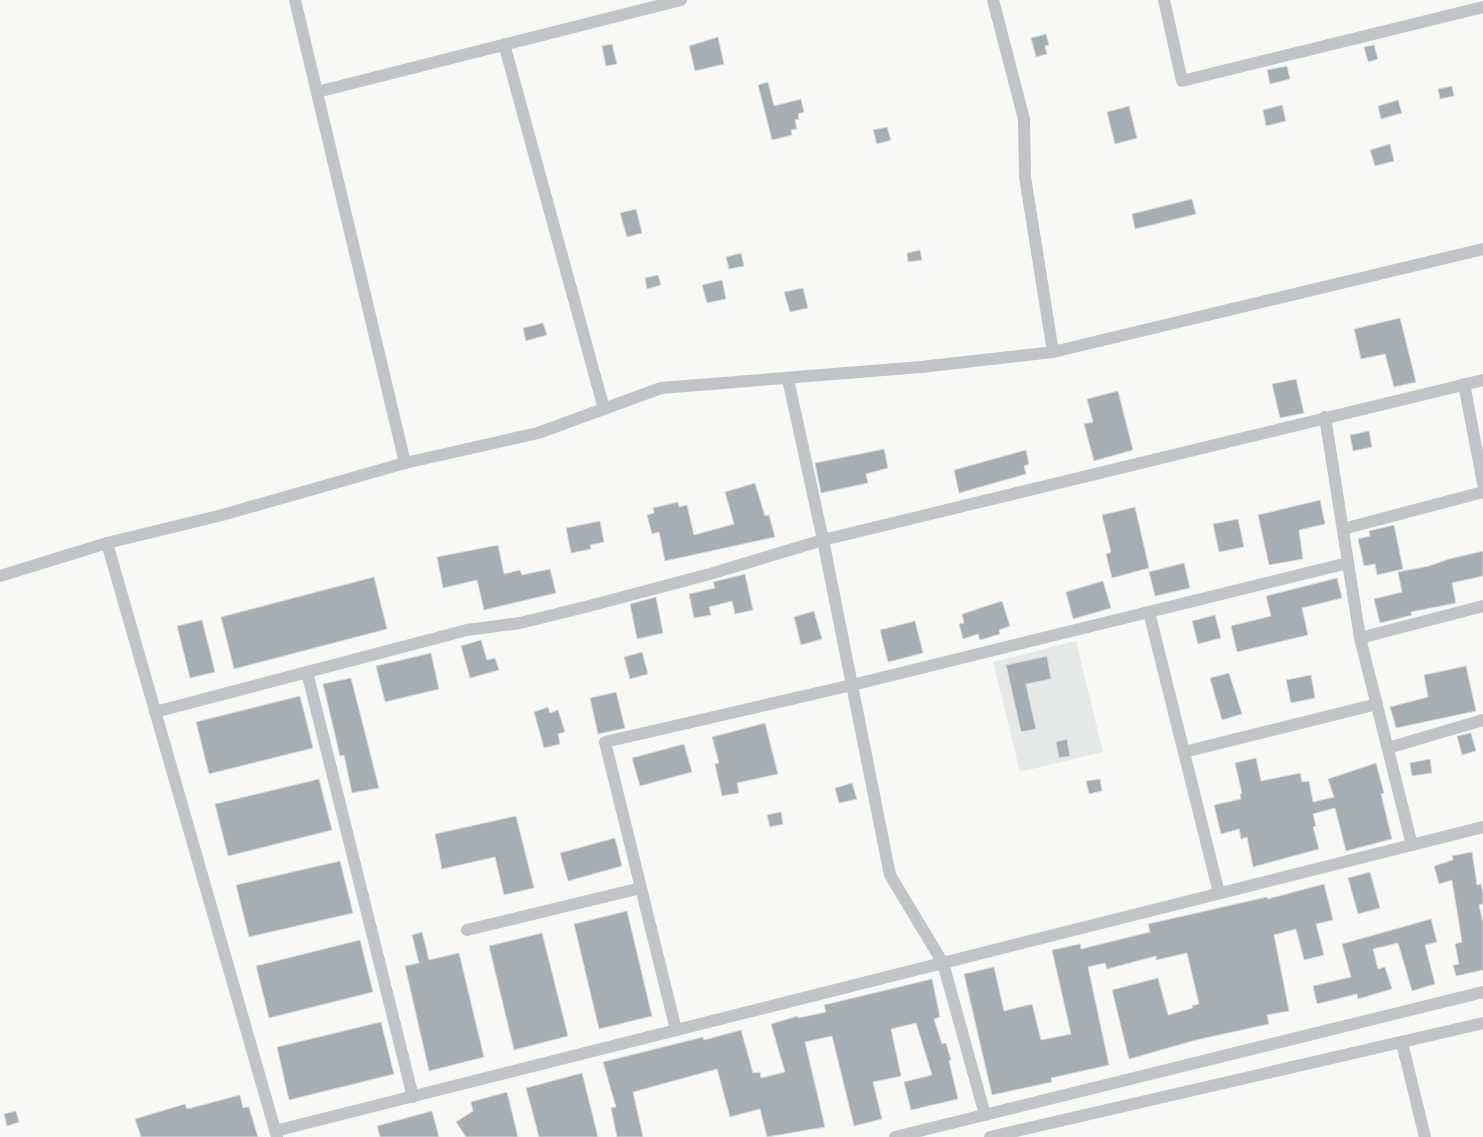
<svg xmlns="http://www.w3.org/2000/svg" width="1483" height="1137" viewBox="0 0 1483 1137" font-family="'Fira Sans',sans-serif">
<rect width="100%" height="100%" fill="#f8f8f6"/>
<path fill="#e6e8e7" d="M1076,641L1103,752L1020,772L993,662Z"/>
<g fill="#a5aeb3" stroke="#dadad8">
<path d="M1046,34L1049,45L1045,46L1047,54L1036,57L1031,38Z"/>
<path d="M718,37L724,64L695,71L689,46Z"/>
<path d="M612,44L617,64L606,66L602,46Z"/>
<path d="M1374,45L1378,59L1368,62L1364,47Z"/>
<path d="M1287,66L1290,79L1270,84L1267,70Z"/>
<path d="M768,82L774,106L801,99L804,112L798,114L799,119L795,120L797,129L791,130L792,135L772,140L758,85Z"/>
<path d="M1452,86L1454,96L1440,99L1438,89Z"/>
<path d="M1398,100L1402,113L1381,119L1378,106Z"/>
<path d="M1282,105L1286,121L1266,126L1263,110Z"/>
<path d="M1129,106L1137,138L1115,144L1107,112Z"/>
<path d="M887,127L891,140L877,144L873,130Z"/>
<path d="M1390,144L1394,161L1375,166L1370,150Z"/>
<path d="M1192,199L1196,214L1135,229L1132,214Z"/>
<path d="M636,209L642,233L627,237L620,213Z"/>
<path d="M920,250L922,260L908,262L907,253Z"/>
<path d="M741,253L744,266L729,269L726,257Z"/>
<path d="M658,275L661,285L647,289L645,278Z"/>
<path d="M722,280L726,299L707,303L702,285Z"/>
<path d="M803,288L808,308L790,312L784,292Z"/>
<path d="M1400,318L1416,382L1394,387L1385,354L1361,359L1354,329Z"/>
<path d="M543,323L547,335L526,341L523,328Z"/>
<path d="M1296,379L1304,413L1280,418L1272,384Z"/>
<path d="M1118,391L1133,450L1094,461L1084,424L1093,422L1087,399Z"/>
<path d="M1369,431L1372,447L1353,451L1350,435Z"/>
<path d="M884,449L888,468L866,474L868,483L821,493L815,463Z"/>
<path d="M1026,450L1029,464L1024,466L1026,474L959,493L954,470Z"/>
<path d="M755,483L765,516L769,515L775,537L665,561L659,532L652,534L647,515L654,513L653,508L678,502L679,507L687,505L694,535L734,524L725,492Z"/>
<path d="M1320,500L1325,524L1299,530L1303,559L1269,565L1258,515Z"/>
<path d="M1135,507L1149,568L1112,578L1106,554L1111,552L1102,515Z"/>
<path d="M1238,519L1244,547L1219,552L1213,524Z"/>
<path d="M600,521L604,542L590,545L591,549L571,553L566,528Z"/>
<path d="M1394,525L1403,569L1377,575L1375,564L1364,566L1358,539L1370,536L1369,531Z"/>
<path d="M498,545L504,574L520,570L522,575L550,569L556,593L484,610L477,580L443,588L437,557Z"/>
<path d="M1483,551V576L1452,583L1456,603L1411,612L1412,615L1380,623L1374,599L1402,592L1398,572L1429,566L1449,559Z"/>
<path d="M1184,563L1190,588L1155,596L1149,572Z"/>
<path d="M745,574L753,610L735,614L732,601L709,607L711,615L694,618L689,594L715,588L713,582Z"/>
<path d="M374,577L387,629L234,669L221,617Z"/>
<path d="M1337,578L1342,598L1302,608L1308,635L1237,652L1231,626L1271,616L1266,596Z"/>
<path d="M1103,581L1111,608L1073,619L1066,592Z"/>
<path d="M656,597L663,633L637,639L630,604Z"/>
<path d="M1002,601L1010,626L999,630L1000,634L980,640L978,634L963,639L959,624L964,623L962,614Z"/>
<path d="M814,611L822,639L801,645L794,617Z"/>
<path d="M1215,615L1221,638L1198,644L1192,621Z"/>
<path d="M202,620L215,672L190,678L177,626Z"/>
<path d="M915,621L923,653L888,662L880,630Z"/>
<path d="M481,640L487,660L495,658L499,670L470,678L461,646Z"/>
<path d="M642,652L648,674L630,679L624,657Z"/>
<path d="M431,653L439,689L385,702L376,666Z"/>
<path d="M1047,656L1051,679L1026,684L1036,729L1021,732L1006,665Z"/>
<path d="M1466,666L1476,711L1396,728L1390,707L1428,697L1424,675Z"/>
<path d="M1229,673L1242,714L1222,720L1210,678Z"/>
<path d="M1311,675L1315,698L1291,703L1286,680Z"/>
<path d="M351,678L379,788L352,793L344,755L340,756L323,684Z"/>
<path d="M616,692L625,728L598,734L590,698Z"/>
<path d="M300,696L313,748L209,774L196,722Z"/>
<path d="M548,707L550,713L558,710L565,732L558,734L560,744L544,748L534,712Z"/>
<path d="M765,723L778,774L737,783L739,793L722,796L715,764L719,763L712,737Z"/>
<path d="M1471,733L1476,751L1462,755L1457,736Z"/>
<path d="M1067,739L1070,756L1059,758L1056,742Z"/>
<path d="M684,744L692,772L640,786L632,758Z"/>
<path d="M1256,758L1261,781L1300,773L1302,782L1309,781L1313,802L1334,797L1328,779L1376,763L1384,793L1381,794L1392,839L1346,851L1335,808L1313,814L1316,826L1313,827L1319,849L1253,867L1247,837L1241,839L1239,829L1221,834L1214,805L1241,799L1240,794H1242L1235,763Z"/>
<path d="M1430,759L1432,773L1412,776L1410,763Z"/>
<path d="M319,779L332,830L228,856L215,804Z"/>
<path d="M1100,779L1102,791L1089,794L1086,781Z"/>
<path d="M852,783L857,799L839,803L835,788Z"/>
<path d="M781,812L783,824L770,827L767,815Z"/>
<path d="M516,816L534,888L504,895L495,857L442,869L435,834Z"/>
<path d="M615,838L622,866L568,881L560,853Z"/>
<path d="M1472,852L1477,885L1481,884L1483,893V904L1479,905L1483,923V970L1456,976L1453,965L1459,964L1455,944L1462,942L1452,880L1439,884L1434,866L1453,860L1452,856Z"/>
<path d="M340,861L353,913L249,937L236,885Z"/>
<path d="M1370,872L1380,908L1358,914L1348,878Z"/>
<path d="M1324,884L1333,920L1316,924L1324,955L1304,960L1296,929L1274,935L1289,1011L1267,1015L1269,1024L1196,1040L1129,1059L1112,990L1158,978L1168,1015L1193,1008L1192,1006L1199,1004L1187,953L1156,960V956L1107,969L1105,963L1088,967L1109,1065L1051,1078L1052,1082L992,1095L964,974L994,967L1004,1011L1032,1004L1041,1040L1071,1034L1052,950L1080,944L1081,949L1150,932L1148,924L1267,897L1268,899Z"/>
<path d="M627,911L652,1016L599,1029L574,924Z"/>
<path d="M1431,919L1437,942L1425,945L1435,984L1412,991L1398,943L1373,949L1378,969L1385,967L1392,989L1358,999L1357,994L1317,1004L1313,986L1351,977L1342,944Z"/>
<path d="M422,932L429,960L459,953L484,1057L429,1071L405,966L419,963L412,935Z"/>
<path d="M542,933L568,1036L514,1050L489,946Z"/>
<path d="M360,940L373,992L269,1018L256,966Z"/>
<path d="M932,979L940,1017L934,1019L942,1044L946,1043L951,1060L949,1061L958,1099L911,1110L904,1082L932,1075L916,1023L891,1029L901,1076L873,1082L882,1119L854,1126L832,1036L805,1042L825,1127L767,1137L760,1109L730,1117L717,1069L633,1092L643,1137H617L611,1108L616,1107L603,1062L703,1037L704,1040L741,1030L753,1073L760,1072L761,1078L785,1072L771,1024L798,1016V1018L826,1012L824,1005Z"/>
<path d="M381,1022L394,1074L289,1100L277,1047Z"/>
<path d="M582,1073L598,1137H539L526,1088Z"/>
<path d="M507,1092L518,1137H466L456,1122L473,1111L471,1102Z"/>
<path d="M240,1095L243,1108L249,1107L258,1137H141L135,1119L185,1104L187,1109Z"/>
<path d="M16,1111L19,1122L7,1126L4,1114Z"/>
<path d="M432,1111L439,1137H380L377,1126Z"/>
</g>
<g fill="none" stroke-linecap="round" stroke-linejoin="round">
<g stroke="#c0c4c7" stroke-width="12">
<path d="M295,0L405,463"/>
<path d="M993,0L1024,119L1025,177L1053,352"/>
<path d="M1164,0L1182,81L1483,7"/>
<path d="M504,44L604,409"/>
<path d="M317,92L681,0"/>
<path d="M788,379L823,540L890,875L943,963L985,1115"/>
<path d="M1464,384L1483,483"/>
<path d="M1325,417L1360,638L1412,845"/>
<path d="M1343,529L1483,492"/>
<path d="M107,543L277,1137"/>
<path d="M0,576L107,543L222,515L405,463L538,433L661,388L921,367L1053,352L1483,249"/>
<path d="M1149,612L1219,893"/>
<path d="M1360,638L1483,606"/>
<path d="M307,672L413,1097"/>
<path d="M155,712L467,630L520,623L589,606L710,574L823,540L1483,380"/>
<path d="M1388,748L1483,720"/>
<path d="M1184,752L1377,704"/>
<path d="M467,930L641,888"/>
<path d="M676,1030L605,742L852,685L1348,563"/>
<path d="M1402,1043L1425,1137"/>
<path d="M275,1131L1483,827"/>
<path d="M895,1137L1483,992"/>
<path d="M990,1137L1483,1023"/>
</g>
</g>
</svg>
